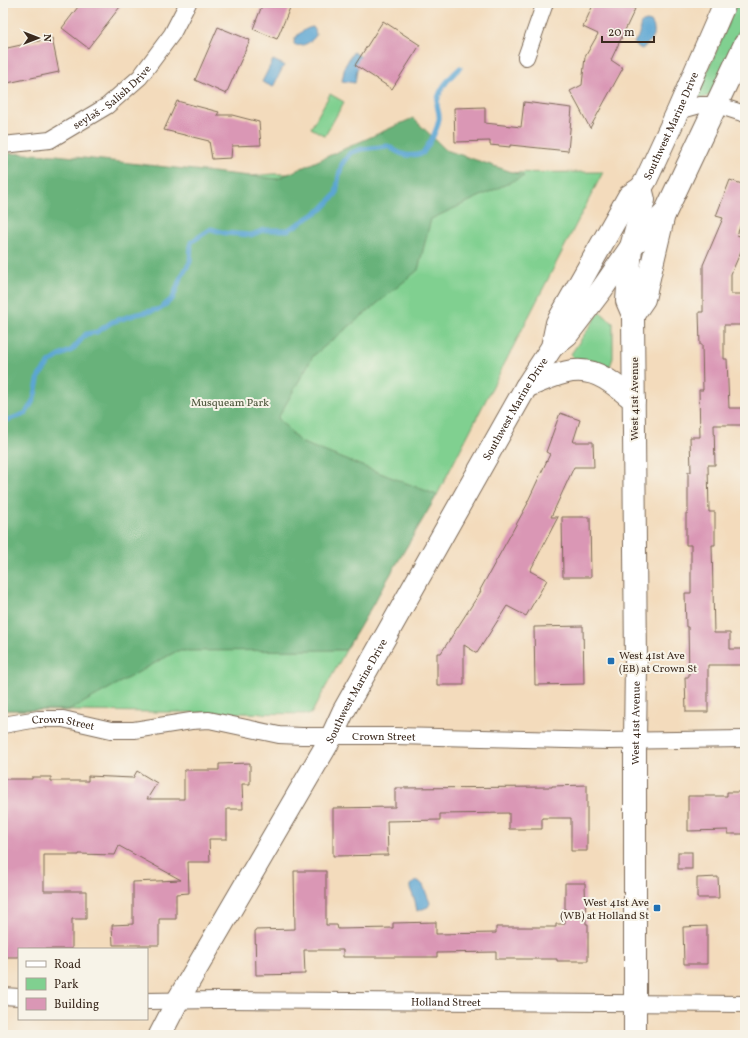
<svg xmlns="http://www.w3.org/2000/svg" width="748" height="1038" viewBox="0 0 748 1038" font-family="Vollkorn,serif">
<rect width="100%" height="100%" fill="#f7f3e8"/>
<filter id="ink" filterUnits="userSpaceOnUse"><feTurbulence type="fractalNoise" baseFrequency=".025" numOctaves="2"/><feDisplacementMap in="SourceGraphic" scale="8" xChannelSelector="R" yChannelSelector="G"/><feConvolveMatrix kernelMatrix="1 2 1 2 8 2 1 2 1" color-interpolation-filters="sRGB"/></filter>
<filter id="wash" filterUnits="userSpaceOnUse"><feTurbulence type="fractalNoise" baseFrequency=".012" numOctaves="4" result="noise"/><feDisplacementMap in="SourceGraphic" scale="16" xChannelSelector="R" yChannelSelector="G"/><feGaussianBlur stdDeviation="0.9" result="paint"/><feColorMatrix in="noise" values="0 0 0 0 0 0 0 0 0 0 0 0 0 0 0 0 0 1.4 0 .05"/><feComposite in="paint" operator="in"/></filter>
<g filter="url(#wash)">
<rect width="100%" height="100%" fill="#f3dbbc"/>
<g fill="#80d090" stroke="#5e7d57">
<path d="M737,3H745V17L713,91L708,96L701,99L697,95L698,93Z"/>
<path d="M330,94L344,102L325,136L311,128Z"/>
<path d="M603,172L437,495L346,650L311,714L3,710L238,177L274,174Z"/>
<path d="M600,312L613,323V358L609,369C597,361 588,358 574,360L571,354Z"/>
</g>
<path fill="#68b27a" stroke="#526e4c" d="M413,118L446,150L524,176L431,219L418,270L313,356L278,418L300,442L437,495L346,650L177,651L70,710H3V153L56,155L277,179Z"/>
<g fill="#5ba6d3" stroke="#4b6878">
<path d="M647,21L651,22C652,24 654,26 654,29C656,36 647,45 642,49L638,47L634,43C636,39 638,37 640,34C642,28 636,23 647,21Z"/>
<path d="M313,27L315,30L316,35C313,41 301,49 294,44C293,36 305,28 313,27Z"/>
<path d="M353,52L363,58L357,69L355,83L342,81L345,66Z"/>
<path d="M273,60L284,65L273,87L262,82Z"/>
<path d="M417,881L420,882L423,885L430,903L428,907L417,911L415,901L410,888V885Z"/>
</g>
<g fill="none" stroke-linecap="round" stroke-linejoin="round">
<path stroke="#5ba6d3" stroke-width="5" d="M3,419L8,420L26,413L34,399L39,376L50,362L61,355L72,350L86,334L97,332L112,322L137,314L160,309L173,298L180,279L190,262L191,242L211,229L225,233L251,235L264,230H288L300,223L322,209L336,194L339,175L342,164L350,153L362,149L388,146C401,155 408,158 423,153C430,142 437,132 439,119C440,114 437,109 437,104C438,89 450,77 460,68"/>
</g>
<g id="blocks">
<g fill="#da97b5">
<path d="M81,3H123L88,48L62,28Z"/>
<path d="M263,3H292L277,39L253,29Z"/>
<path d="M594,3H622L635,9L611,60L623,68L590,128L570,91L582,85L585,57L598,34L583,27Z"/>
<path d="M383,21L420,45L392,89L355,65Z"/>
<path d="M218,27L250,40L226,94L195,80Z"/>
<path d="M52,38L59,72L3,84V49Z"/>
<path d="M177,101L219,112L217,115H232L259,122L261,145L232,146L231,158L212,159L209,141L164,130Z"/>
<path d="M524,102L572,108L568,151L510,145V147L490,145V141L455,142L454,108L485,107V123L521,127Z"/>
<path d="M730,180L745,185V213L737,235L745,238V242L731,274V294H745V325H724V359H727L729,408H745V425H714L715,465H708L709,512H715V545H712L714,633H730V649H745V665H708V712H686L685,677H689L688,627H686L685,593H691V545H686V513H688V472H691L690,437H700L699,390H703L702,345H700L699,312H703V265L723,218L716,216Z"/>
<path d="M560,413L580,420L573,442H593L594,467H574L551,517H558L530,571L547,580L526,616L507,606L477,653L464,645V685H437V653H441L481,591L480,590L528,503H527L550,454L546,452Z"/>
<path d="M562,517H590L591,577H563Z"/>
<path d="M583,626L584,684L535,685L534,627Z"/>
<path d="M250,763V784H242L243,809H227V839H209L210,862H188L189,893L176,894V919H159V945H113L112,925L133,924V882L181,880L119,846L115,855L79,854V855H44V891H86V919H72V949H19V957H3L4,779H32V777H51V781H88V776L133,778L137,771L157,783L147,799H184V770H219V764Z"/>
<path d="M587,785V851H571V818H542V829H509V813L440,814V820L387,821L388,855L333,856V808L395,807V788L552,787V786Z"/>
<path d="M727,792H745V834H728V830L688,831V796H727Z"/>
<rect x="678" y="852" width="14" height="17"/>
<path d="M294,871H326V925H337L338,929L393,928V923L436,922V934L496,933V927H556V924H565V883H585L586,924H588V961H557V959H496V952L437,953V957H343V950H304L305,974L256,975L255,930L295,929Z"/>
<path d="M718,877L719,898H697V878Z"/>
<path d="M707,926V964H684L683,927Z"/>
</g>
</g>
</g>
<g filter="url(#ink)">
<use href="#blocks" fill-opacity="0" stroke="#7b6855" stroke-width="1"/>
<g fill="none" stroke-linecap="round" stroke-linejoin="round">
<defs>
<g id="minor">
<path d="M526,57L545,3"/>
<path d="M678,111L700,105H717L745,114"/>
<path id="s1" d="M3,145L50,140L107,106L140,77L172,34L188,3"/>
<path id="s2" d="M3,725L38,719H63L111,730H134L191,721L209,720L279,735L302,736H394L608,741L745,739"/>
<path d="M3,996L19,997"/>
<path id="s3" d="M147,1001L219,1000L745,1004"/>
</g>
<g id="secondary">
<path d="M633,315L644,299L664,214"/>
<path d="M552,347L567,335L602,289L631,247L665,213L745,44"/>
<path d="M526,387C554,376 578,361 606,379C616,385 625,393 634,400"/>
<path id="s4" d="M160,1035L178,1000L332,736L343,712L526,387L552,347L557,323L629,196L641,188L646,180L678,111L725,3"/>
<path id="s5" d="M635,1035V740L636,664L633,315L627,301L631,247L644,200L641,188"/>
</g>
</defs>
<use href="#minor" stroke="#7b6855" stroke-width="18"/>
<use href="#secondary" stroke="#7b6855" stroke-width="24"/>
<use href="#minor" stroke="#fff" stroke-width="16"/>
<use href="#secondary" stroke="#fff" stroke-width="22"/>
</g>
</g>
<g fill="#1f6fb2" stroke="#f7f3e8" stroke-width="1.5">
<rect x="607" y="657" width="8" height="8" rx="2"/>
<rect x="653" y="904" width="8" height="8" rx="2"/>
</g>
<g text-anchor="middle" stroke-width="4" stroke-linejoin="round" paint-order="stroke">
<g font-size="11" fill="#3b2a1e" stroke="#f7f3e8">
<text dy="4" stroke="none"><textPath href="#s1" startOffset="123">seyləš - Salish Drive</textPath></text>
<text dy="4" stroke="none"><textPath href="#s4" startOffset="1046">Southwest Marine Drive</textPath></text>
<text transform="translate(634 399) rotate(-90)" y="4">West 41st Avenue</text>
<text dy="4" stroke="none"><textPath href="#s4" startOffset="720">Southwest Marine Drive</textPath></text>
<text dy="4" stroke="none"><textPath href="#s4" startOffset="396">Southwest Marine Drive</textPath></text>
<text dy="4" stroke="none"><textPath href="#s5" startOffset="312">West 41st Avenue</textPath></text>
<text dy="4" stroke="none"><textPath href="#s2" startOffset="61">Crown Street</textPath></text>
<text dy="4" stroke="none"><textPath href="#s2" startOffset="385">Crown Street</textPath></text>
<text dy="4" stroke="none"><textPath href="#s3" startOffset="299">Holland Street</textPath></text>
</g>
<g font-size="11" fill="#4c543a" stroke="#f7f3e8">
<text x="230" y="406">Musqueam Park</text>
</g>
<g font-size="11" fill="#3b2a1e" stroke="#f7f3e8" text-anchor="start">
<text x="619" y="659">West 41st Ave<tspan x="619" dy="13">(EB) at Crown St</tspan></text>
<text x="649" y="906" text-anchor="end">West 41st Ave<tspan x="649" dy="13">(WB) at Holland St</tspan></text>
</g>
</g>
<rect width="748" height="1038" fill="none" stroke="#f7f3e8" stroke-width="16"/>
<rect x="18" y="948" width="130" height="72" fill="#f7f3e8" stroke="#aca397"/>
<rect x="26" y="961" width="20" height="6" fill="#ffffff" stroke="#aca397"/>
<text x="54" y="968" font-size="12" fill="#3b2a1e">Road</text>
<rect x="26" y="978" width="20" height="12" fill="#80d090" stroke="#aca397"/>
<text x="54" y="988" font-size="12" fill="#3b2a1e">Park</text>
<rect x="26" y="998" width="20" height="12" fill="#da97b5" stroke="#aca397"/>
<text x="54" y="1008" font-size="12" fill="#3b2a1e">Building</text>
<g transform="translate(38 38) rotate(90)" stroke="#f7f3e8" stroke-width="3" paint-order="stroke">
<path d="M0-3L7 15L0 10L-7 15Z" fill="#3b2a1e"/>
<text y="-6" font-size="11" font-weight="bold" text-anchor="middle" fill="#3b2a1e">N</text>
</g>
<path d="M602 36v6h52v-6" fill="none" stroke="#3b2a1e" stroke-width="2"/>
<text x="608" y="36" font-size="12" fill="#3b2a1e" stroke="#f7f3e8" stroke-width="3" paint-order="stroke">20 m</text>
</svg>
